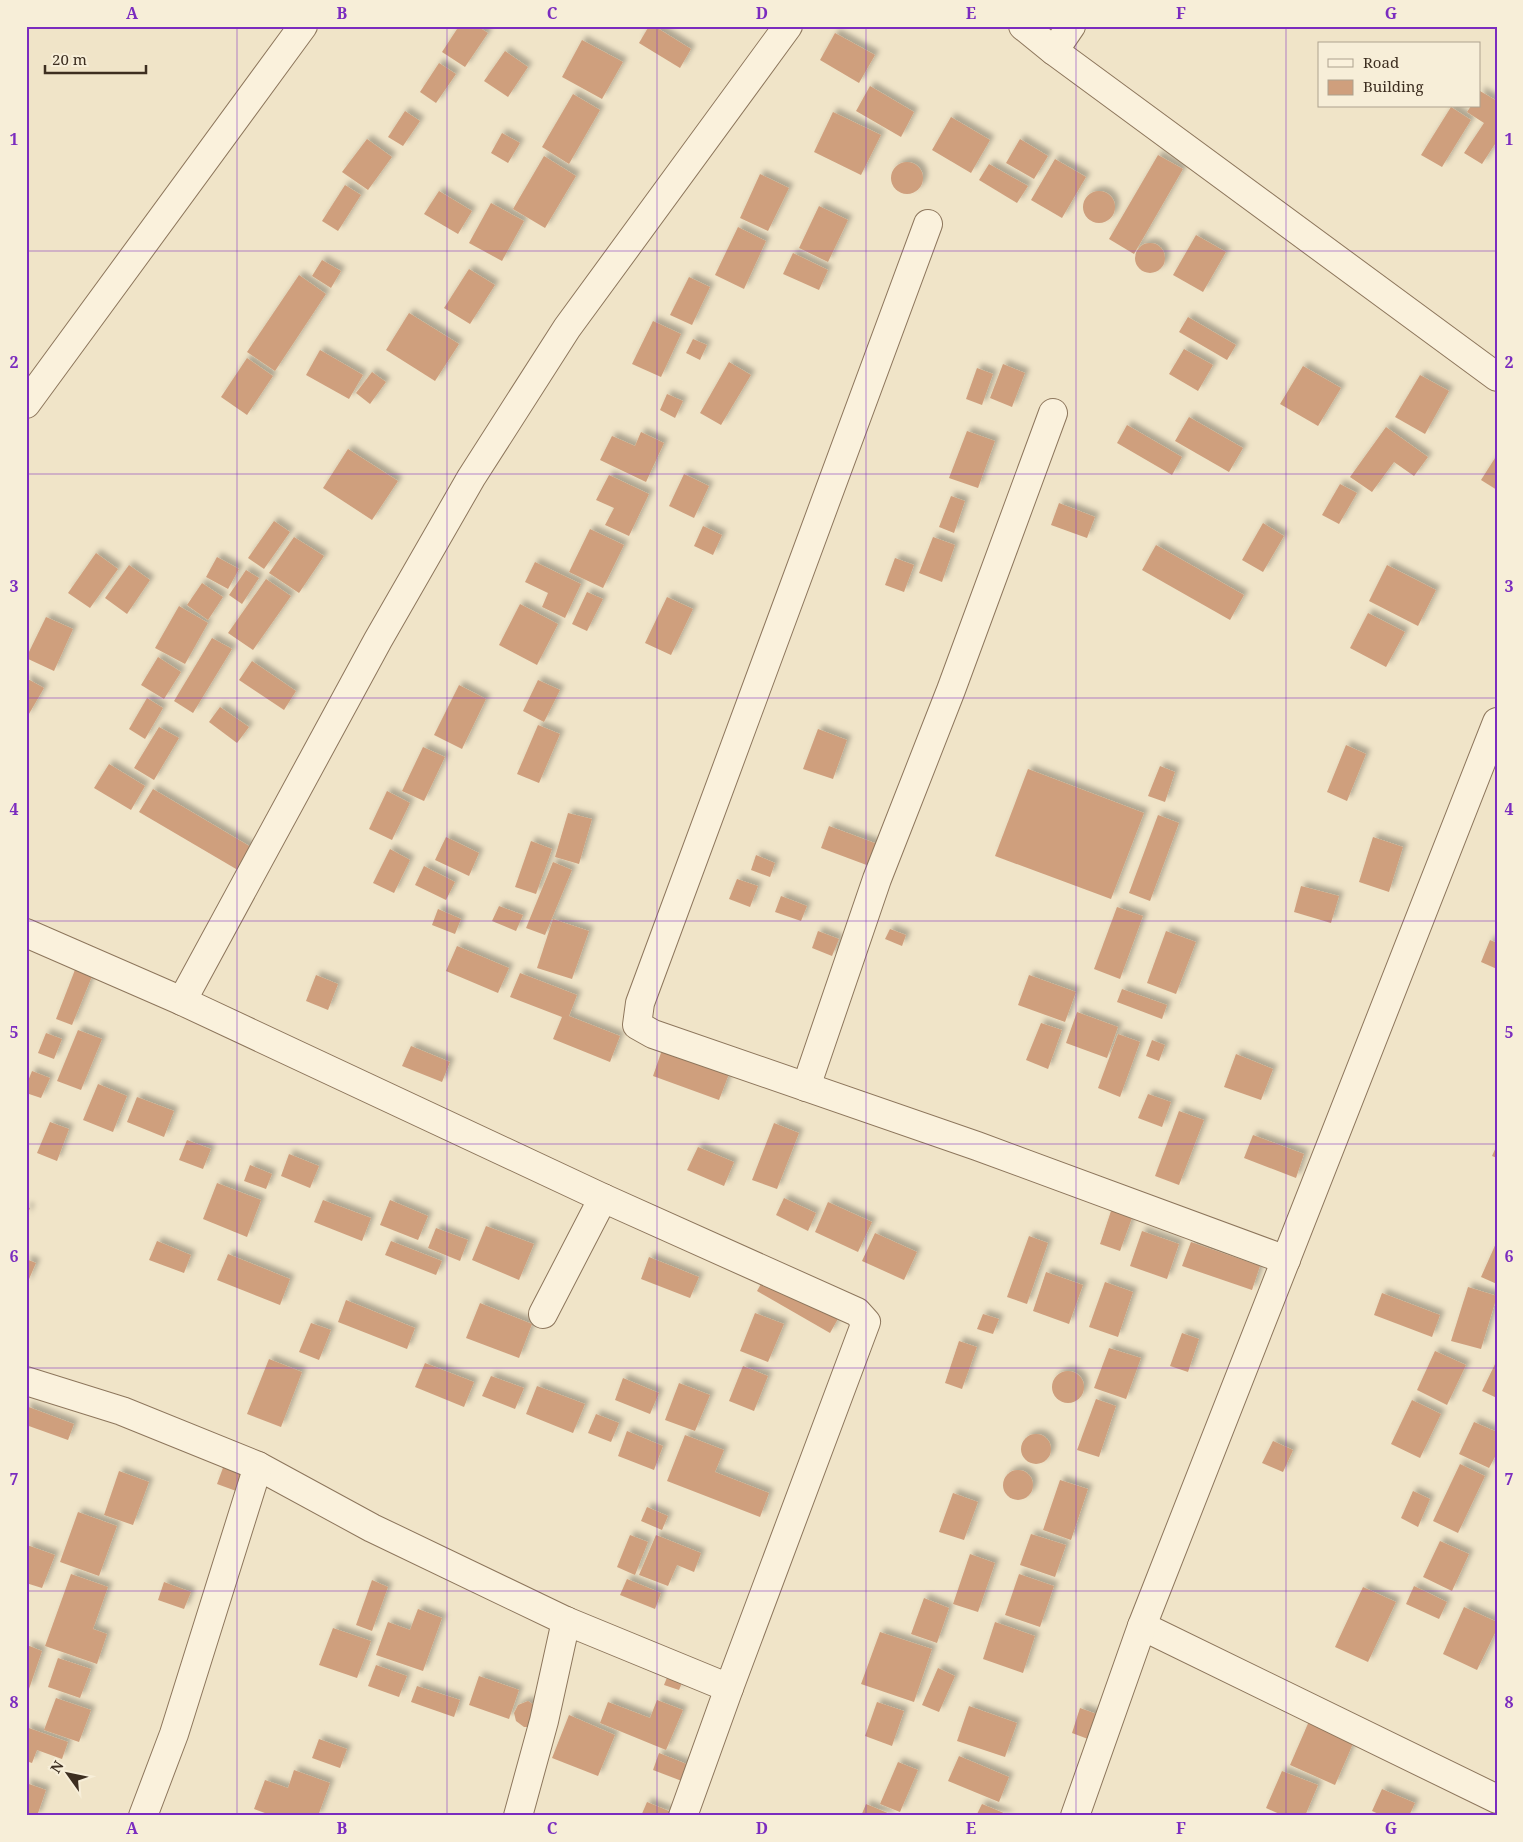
<svg xmlns="http://www.w3.org/2000/svg" width="1523" height="1842" viewBox="0 0 1523 1842" font-family="'Noto Serif',serif">
<defs>
<filter id="shadow"><feDropShadow dx="4.5" dy="-4.5" stdDeviation="2.5" flood-color="#0004"/></filter>
</defs>
<rect width="100%" height="100%" fill="#f0e4c8"/>
<g fill="#cf9f7d" filter="url(#shadow)">
<path d="M459,26H477L488,33L465,67L442,52Z"/>
<path d="M649,26H654L691,49L680,68L639,43Z"/>
<path d="M835,33L875,55L859,83L820,60Z"/>
<path d="M582,40L623,62L602,99L562,77Z"/>
<path d="M505,51L528,67L508,97L484,81Z"/>
<path d="M439,63L456,74L436,103L420,92Z"/>
<path d="M870,86L914,112L901,137L856,111Z"/>
<path d="M1480,91L1497,101V141L1482,164L1464,153L1484,123L1467,112L1471,106H1479Z"/>
<path d="M573,94L600,110L569,164L542,147Z"/>
<path d="M1451,107L1471,120L1442,167L1421,155Z"/>
<path d="M405,111L420,121L403,146L388,137Z"/>
<path d="M833,112L881,135L861,175L814,152Z"/>
<path d="M951,117L990,140L971,173L932,150Z"/>
<path d="M502,133L520,143L508,163L491,153Z"/>
<path d="M367,139L392,157L368,190L342,172Z"/>
<path d="M1020,139L1048,156L1034,179L1006,163Z"/>
<path d="M1158,155L1183,169L1134,254L1109,239Z"/>
<path d="M544,156L576,176L545,228L513,209Z"/>
<path d="M1055,159L1086,177L1062,218L1031,200Z"/>
<circle cx="907" cy="178" r="16"/>
<path d="M989,164L1028,186L1017,203L979,180Z"/>
<path d="M760,174L789,188L768,231L740,218Z"/>
<path d="M345,185L361,195L338,231L322,221Z"/>
<path d="M439,191L472,211L458,234L424,214Z"/>
<circle cx="1099" cy="207" r="16"/>
<path d="M491,203L524,221L502,261L469,243Z"/>
<path d="M819,206L848,220L828,262L799,248Z"/>
<path d="M738,227L766,241L744,289L715,275Z"/>
<path d="M1196,235L1226,252L1203,292L1173,275Z"/>
<circle cx="1150" cy="258" r="15"/>
<path d="M793,253L828,270L819,290L783,274Z"/>
<path d="M322,260L341,271L331,288L312,276Z"/>
<path d="M469,269L495,285L470,324L444,308Z"/>
<path d="M299,275L326,294L275,371L247,352Z"/>
<path d="M689,277L710,287L692,325L670,315Z"/>
<path d="M409,313L459,344L435,381L386,350Z"/>
<path d="M1188,317L1236,345L1227,360L1179,332Z"/>
<path d="M653,321L681,334L661,377L632,364Z"/>
<path d="M693,339L707,345L700,360L686,353Z"/>
<path d="M1184,349L1213,365L1198,391L1169,374Z"/>
<path d="M320,350L363,375L349,399L306,375Z"/>
<path d="M247,358L273,376L247,415L221,397Z"/>
<path d="M729,362L751,375L721,425L700,413Z"/>
<path d="M1003,364L1025,373L1012,407L990,398Z"/>
<path d="M1303,366L1341,388L1318,426L1280,404Z"/>
<path d="M977,368L993,374L982,405L966,399Z"/>
<path d="M372,372L386,382L370,404L356,393Z"/>
<path d="M1420,375L1449,391L1425,434L1395,417Z"/>
<path d="M667,394L683,401L675,418L660,410Z"/>
<path d="M1189,417L1243,448L1229,472L1175,441Z"/>
<path d="M1127,425L1182,457L1172,475L1117,443Z"/>
<path d="M1386,427L1428,457L1414,476L1394,462L1372,492L1350,477Z"/>
<path d="M967,431L995,441L978,488L949,478Z"/>
<path d="M641,432L664,443L646,482L600,460L612,436L635,446Z"/>
<path d="M348,449L398,481L372,520L323,488Z"/>
<path d="M1495,458L1497,459V490L1481,480Z"/>
<path d="M684,474L709,486L694,518L669,506Z"/>
<path d="M609,475L649,494L629,536L605,525L614,508L596,500Z"/>
<path d="M1340,484L1357,493L1339,524L1322,515Z"/>
<path d="M951,496L965,501L954,533L939,527Z"/>
<path d="M1059,503L1095,517L1087,538L1051,525Z"/>
<path d="M274,521L290,532L264,569L248,558Z"/>
<path d="M1263,523L1284,536L1263,572L1242,560Z"/>
<path d="M703,526L722,535L713,555L694,546Z"/>
<path d="M590,529L624,545L603,588L569,572Z"/>
<path d="M294,537L324,556L299,593L269,573Z"/>
<path d="M933,537L955,545L942,582L919,573Z"/>
<path d="M1156,545L1244,595L1230,620L1142,570Z"/>
<path d="M96,553L118,569L90,608L68,593Z"/>
<path d="M217,557L239,569L228,589L206,577Z"/>
<path d="M895,558L914,565L904,592L885,585Z"/>
<path d="M535,562L581,584L565,618L542,607L548,593L525,582Z"/>
<path d="M129,565L150,580L127,614L105,598Z"/>
<path d="M1387,565L1436,590L1418,626L1369,601Z"/>
<path d="M246,570L259,578L242,604L229,595Z"/>
<path d="M266,579L291,596L253,650L228,633Z"/>
<path d="M202,583L223,597L208,620L187,605Z"/>
<path d="M587,592L603,599L587,631L572,624Z"/>
<path d="M667,597L693,609L671,655L645,643Z"/>
<path d="M520,604L558,624L537,665L499,645Z"/>
<path d="M179,606L208,623L185,664L155,648Z"/>
<path d="M1368,613L1405,632L1386,667L1350,648Z"/>
<path d="M46,617L73,629L54,671L26,658Z"/>
<path d="M212,638L232,649L193,713L174,701Z"/>
<path d="M158,657L181,672L164,699L141,685Z"/>
<path d="M252,661L296,691L284,710L239,680Z"/>
<path d="M26,678L44,688L26,719Z"/>
<path d="M538,680L560,690L544,722L523,711Z"/>
<path d="M459,685L486,699L462,749L434,735Z"/>
<path d="M147,698L163,708L145,739L129,729Z"/>
<path d="M220,707L249,727L237,743L209,722Z"/>
<path d="M538,725L560,734L539,783L517,774Z"/>
<path d="M159,727L179,738L154,780L134,768Z"/>
<path d="M818,729L847,740L833,779L803,769Z"/>
<path d="M1346,745L1366,754L1347,801L1327,792Z"/>
<path d="M423,747L445,757L424,801L402,791Z"/>
<path d="M109,764L145,786L131,810L94,788Z"/>
<path d="M1160,766L1175,772L1165,802L1148,796Z"/>
<path d="M1028,769L1144,813L1111,899L995,856Z"/>
<path d="M153,789L261,853L248,876L139,812Z"/>
<path d="M387,791L410,803L392,840L369,829Z"/>
<path d="M568,813L592,819L579,864L555,857Z"/>
<path d="M1158,815L1179,823L1150,901L1129,893Z"/>
<path d="M829,826L880,845L872,867L821,848Z"/>
<path d="M446,837L479,853L469,876L435,860Z"/>
<path d="M1373,837L1403,847L1389,892L1359,882Z"/>
<path d="M531,841L552,849L536,894L515,887Z"/>
<path d="M390,849L410,860L394,893L373,883Z"/>
<path d="M756,855L775,863L770,877L751,870Z"/>
<path d="M553,862L572,870L545,935L526,928Z"/>
<path d="M424,866L455,882L446,900L415,885Z"/>
<path d="M737,879L758,886L750,907L729,899Z"/>
<path d="M1301,886L1339,896L1331,923L1294,912Z"/>
<path d="M781,896L807,906L801,921L775,912Z"/>
<path d="M499,906L523,915L516,931L492,921Z"/>
<path d="M1117,907L1143,916L1120,979L1094,969Z"/>
<path d="M438,909L461,919L455,934L432,925Z"/>
<path d="M553,919L589,931L572,979L537,968Z"/>
<path d="M890,929L906,935L902,946L885,939Z"/>
<path d="M818,931L839,939L832,956L812,948Z"/>
<path d="M1166,931L1196,942L1176,994L1147,983Z"/>
<path d="M1490,940L1497,943V969L1481,962Z"/>
<path d="M457,946L509,968L498,993L446,971Z"/>
<path d="M78,962L95,969L72,1025L56,1019Z"/>
<path d="M520,973L577,995L569,1016L620,1036L610,1062L553,1039L562,1017L510,997Z"/>
<path d="M316,975L338,984L328,1010L306,1001Z"/>
<path d="M1029,975L1076,992L1065,1022L1018,1005Z"/>
<path d="M1122,989L1167,1005L1162,1019L1117,1002Z"/>
<path d="M1077,1012L1118,1027L1107,1058L1066,1043Z"/>
<path d="M1041,1023L1062,1030L1048,1069L1026,1060Z"/>
<path d="M78,1030L102,1039L81,1090L57,1081Z"/>
<path d="M46,1033L62,1039L54,1059L38,1053Z"/>
<path d="M1118,1034L1140,1042L1120,1097L1098,1088Z"/>
<path d="M1152,1040L1165,1045L1159,1061L1146,1056Z"/>
<path d="M411,1046L450,1062L442,1082L402,1066Z"/>
<path d="M662,1050L729,1074L719,1100L653,1076Z"/>
<path d="M1236,1054L1273,1069L1261,1100L1224,1087Z"/>
<path d="M32,1071L50,1078L41,1098L26,1093V1086Z"/>
<path d="M98,1084L127,1096L113,1132L83,1120Z"/>
<path d="M1148,1094L1171,1102L1162,1127L1138,1118Z"/>
<path d="M137,1097L174,1111L164,1137L127,1122Z"/>
<path d="M1179,1111L1204,1120L1179,1185L1155,1176Z"/>
<path d="M50,1122L69,1129L57,1161L37,1153Z"/>
<path d="M774,1123L799,1133L777,1189L752,1180Z"/>
<path d="M1253,1135L1304,1154L1296,1178L1244,1158Z"/>
<path d="M187,1140L211,1149L203,1169L179,1160Z"/>
<path d="M1497,1145V1158L1492,1156Z"/>
<path d="M698,1147L734,1162L724,1186L687,1170Z"/>
<path d="M289,1154L319,1166L310,1188L281,1176Z"/>
<path d="M250,1165L272,1174L266,1189L244,1181Z"/>
<path d="M217,1183L261,1200L247,1237L203,1219Z"/>
<path d="M784,1198L816,1213L808,1231L776,1215Z"/>
<path d="M323,1200L371,1218L362,1241L314,1222Z"/>
<path d="M390,1200L428,1216L418,1240L380,1225Z"/>
<path d="M828,1202L872,1222L858,1252L815,1232Z"/>
<path d="M26,1206L30,1208L26,1218Z"/>
<path d="M1112,1208L1133,1215L1120,1251L1100,1244Z"/>
<path d="M486,1226L534,1244L519,1280L472,1260Z"/>
<path d="M436,1228L468,1240L460,1261L428,1248Z"/>
<path d="M1142,1231L1179,1244L1167,1279L1130,1266Z"/>
<path d="M875,1233L917,1252L904,1280L862,1261Z"/>
<path d="M1029,1236L1048,1243L1027,1304L1007,1297Z"/>
<path d="M157,1241L191,1255L184,1273L149,1260Z"/>
<path d="M391,1241L442,1261L436,1275L385,1255Z"/>
<path d="M1497,1241V1284L1481,1277Z"/>
<path d="M1191,1242L1260,1266L1252,1290L1182,1266Z"/>
<path d="M228,1254L290,1279L280,1305L217,1280Z"/>
<path d="M649,1257L699,1277L690,1298L641,1279Z"/>
<path d="M26,1259L36,1263L26,1286Z"/>
<path d="M1046,1272L1083,1285L1069,1324L1033,1311Z"/>
<path d="M766,1275L839,1317L830,1333L757,1291Z"/>
<path d="M1105,1282L1133,1292L1118,1337L1089,1327Z"/>
<path d="M1468,1287L1497,1296L1481,1349L1451,1341Z"/>
<path d="M1382,1293L1440,1315L1432,1337L1374,1315Z"/>
<path d="M346,1300L415,1328L407,1349L338,1322Z"/>
<path d="M480,1303L532,1324L519,1358L466,1338Z"/>
<path d="M755,1313L784,1324L768,1362L740,1351Z"/>
<path d="M983,1314L999,1319L993,1334L977,1329Z"/>
<path d="M311,1323L331,1330L319,1360L299,1352Z"/>
<path d="M1182,1333L1199,1339L1188,1372L1170,1366Z"/>
<path d="M959,1341L977,1347L962,1389L945,1383Z"/>
<path d="M1109,1348L1141,1358L1126,1399L1094,1388Z"/>
<path d="M1435,1351L1466,1365L1447,1405L1417,1390Z"/>
<path d="M269,1359L302,1372L281,1427L247,1414Z"/>
<path d="M1497,1360V1398L1482,1391Z"/>
<path d="M425,1363L474,1382L464,1407L415,1387Z"/>
<path d="M743,1366L768,1376L754,1411L729,1401Z"/>
<circle cx="1068" cy="1387" r="16"/>
<path d="M491,1376L524,1388L515,1409L482,1396Z"/>
<path d="M623,1378L659,1393L650,1414L615,1400Z"/>
<path d="M679,1383L710,1395L695,1431L665,1420Z"/>
<path d="M537,1386L585,1404L573,1433L526,1414Z"/>
<path d="M1096,1399L1116,1406L1099,1457L1077,1450Z"/>
<path d="M1412,1400L1441,1414L1420,1458L1391,1444Z"/>
<path d="M26,1406L74,1424L68,1440L26,1425Z"/>
<path d="M596,1414L619,1423L611,1442L588,1433Z"/>
<path d="M1474,1422L1497,1432V1453L1489,1468L1459,1454Z"/>
<path d="M627,1431L663,1446L654,1470L618,1456Z"/>
<circle cx="1036" cy="1449" r="15"/>
<path d="M685,1435L724,1450L715,1472L769,1493L760,1517L667,1481Z"/>
<path d="M1273,1441L1293,1450L1283,1472L1262,1463Z"/>
<path d="M1460,1464L1485,1476L1458,1533L1433,1521Z"/>
<path d="M224,1465L246,1472L239,1492L217,1484Z"/>
<circle cx="1018" cy="1485" r="15"/>
<path d="M119,1471L149,1482L133,1525L104,1515Z"/>
<path d="M1060,1480L1088,1489L1071,1540L1043,1530Z"/>
<path d="M1413,1491L1430,1499L1418,1527L1401,1518Z"/>
<path d="M953,1493L978,1502L964,1540L939,1532Z"/>
<path d="M647,1507L668,1516L662,1530L641,1521Z"/>
<path d="M78,1512L117,1526L99,1576L60,1562Z"/>
<path d="M1031,1534L1066,1545L1055,1577L1020,1565Z"/>
<path d="M630,1535L648,1542L635,1575L617,1567Z"/>
<path d="M656,1535L701,1553L694,1572L677,1565L668,1586L639,1575Z"/>
<path d="M1440,1541L1469,1554L1452,1591L1423,1577Z"/>
<path d="M27,1545L55,1555L42,1588L26,1583Z"/>
<path d="M970,1554L995,1563L978,1612L953,1604Z"/>
<path d="M71,1574L108,1587L93,1629L107,1634L97,1664L45,1646Z"/>
<path d="M1019,1574L1054,1586L1040,1627L1005,1615Z"/>
<path d="M627,1579L661,1593L655,1609L620,1595Z"/>
<path d="M372,1580L388,1587L372,1631L356,1625Z"/>
<path d="M164,1582L191,1592L184,1609L158,1600Z"/>
<path d="M1414,1586L1447,1602L1439,1619L1406,1604Z"/>
<path d="M1363,1587L1396,1602L1368,1662L1335,1647Z"/>
<path d="M924,1598L949,1608L937,1643L911,1634Z"/>
<path d="M1464,1607L1497,1622V1629L1477,1670L1443,1654Z"/>
<path d="M418,1609L442,1618L423,1671L376,1655L388,1622L410,1630Z"/>
<path d="M995,1622L1035,1636L1023,1673L983,1659Z"/>
<path d="M333,1628L371,1641L357,1678L319,1665Z"/>
<path d="M880,1632L932,1649L914,1702L861,1684Z"/>
<path d="M27,1645L42,1651L29,1689H26Z"/>
<path d="M58,1658L91,1669L80,1698L48,1687Z"/>
<path d="M376,1665L407,1676L399,1697L368,1686Z"/>
<path d="M938,1668L955,1676L939,1712L922,1705Z"/>
<path d="M670,1670L685,1676L679,1690L664,1685Z"/>
<path d="M479,1676L519,1690L509,1719L469,1705Z"/>
<path d="M417,1686L460,1700L454,1717L411,1702Z"/>
<path d="M56,1698L91,1710L79,1742L44,1730Z"/>
<path d="M657,1700L683,1710L666,1750L600,1723L608,1702L650,1718Z"/>
<path d="M528,1701L537,1707L529,1727H524L516,1721L514,1713L518,1705Z"/>
<path d="M877,1702L904,1711L892,1746L865,1736Z"/>
<path d="M969,1706L1017,1723L1005,1757L957,1741Z"/>
<path d="M1080,1708L1105,1717L1096,1742L1072,1733Z"/>
<path d="M569,1715L615,1735L598,1776L552,1758Z"/>
<path d="M1310,1719L1355,1739L1335,1785L1290,1765Z"/>
<path d="M26,1727L68,1742L62,1759L37,1750L32,1763L26,1761Z"/>
<path d="M319,1739L347,1749L340,1768L312,1758Z"/>
<path d="M659,1753L694,1767L687,1783L653,1770Z"/>
<path d="M959,1756L1009,1777L999,1802L948,1781Z"/>
<path d="M898,1762L918,1770L900,1812L880,1804Z"/>
<path d="M294,1770L330,1783L318,1816H273L254,1809L265,1780L288,1788Z"/>
<path d="M1282,1771L1318,1785L1305,1816H1284L1266,1808Z"/>
<path d="M26,1783L46,1790L37,1816H26Z"/>
<path d="M1382,1789L1415,1803L1409,1816H1383L1372,1811Z"/>
<path d="M647,1802L676,1814L675,1816H641Z"/>
<path d="M866,1804L890,1814V1816H861Z"/>
<path d="M982,1804L1011,1816H976Z"/>
</g>
<g fill="none" stroke-linecap="round" stroke-linejoin="round">
<defs>
<g id="minor">
<path d="M1023,26L1054,51L1497,377"/>
<path d="M1054,51L1071,26"/>
<path d="M928,224L640,1003L637,1025L653,1034L977,1146L1286,1260"/>
<path d="M26,404L303,26"/>
<path d="M26,933L182,1001L603,1198L857,1312L866,1322L729,1688L683,1816"/>
<path d="M182,1001L378,640L471,478L567,328L788,26"/>
<path d="M806,1087L877,879L951,690L1053,413"/>
<path d="M543,1314L603,1198"/>
<path d="M26,1381L122,1411L258,1466L372,1528L566,1621L729,1688"/>
<path d="M1142,1626L1497,1799"/>
<path d="M143,1816L174,1734L258,1466"/>
<path d="M518,1816L544,1721L566,1621"/>
<path d="M1075,1816L1142,1626L1497,722"/>
</g>
</defs>
<use href="#minor" stroke="#8d765c" stroke-width="30"/>
<use href="#minor" stroke="#faf1dc" stroke-width="28"/>
</g>
<path fill="none" stroke="#7b2cbf" stroke-width="1" stroke-opacity="0.55" d="M237,26V1816M447,26V1816M657,26V1816M866,26V1816M1076,26V1816M1286,26V1816M26,251H1497M26,474H1497M26,698H1497M26,921H1497M26,1144H1497M26,1368H1497M26,1591H1497"/>
<rect width="1523" height="1842" fill="none" stroke="#f7eed8" stroke-width="55"/>
<rect x="1318" y="42" width="162" height="65" fill="#f7eed8" stroke="#ada18e"/>
<rect x="1328" y="59" width="25" height="8" fill="#faf1dc" stroke="#ada18e"/>
<text x="1363" y="68" font-size="15" fill="#3d2e20">Road</text>
<rect x="1328" y="80" width="25" height="15" fill="#cf9f7d" stroke="#ada18e"/>
<text x="1363" y="92" font-size="15" fill="#3d2e20">Building</text>
<g transform="translate(68 1774) rotate(303)" stroke="#f7eed8" stroke-width="4" paint-order="stroke">
<path d="M0-4L9 19L0 12L-9 19Z" fill="#3d2e20"/>
<text y="-8" font-size="14" font-weight="bold" text-anchor="middle" fill="#3d2e20">N</text>
</g>
<path d="M45 65v8h101v-8" fill="none" stroke="#3d2e20" stroke-width="2.5"/>
<text x="52" y="65" font-size="15" fill="#3d2e20" stroke="#f7eed8" stroke-width="4" paint-order="stroke">20 m</text>
<rect x="28" y="28" width="1468" height="1786" fill="none" stroke="#7b2cbf" stroke-width="2"/>
<g font-size="16" text-anchor="middle" font-weight="bold" fill="#7b2cbf">
<text x="132" y="19">A</text>
<text x="342" y="19">B</text>
<text x="552" y="19">C</text>
<text x="762" y="19">D</text>
<text x="971" y="19">E</text>
<text x="1181" y="19">F</text>
<text x="1391" y="19">G</text>
<text x="14" y="145">1</text>
<text x="1509" y="145">1</text>
<text x="14" y="368">2</text>
<text x="1509" y="368">2</text>
<text x="14" y="592">3</text>
<text x="1509" y="592">3</text>
<text x="14" y="815">4</text>
<text x="1509" y="815">4</text>
<text x="14" y="1038">5</text>
<text x="1509" y="1038">5</text>
<text x="14" y="1262">6</text>
<text x="1509" y="1262">6</text>
<text x="14" y="1485">7</text>
<text x="1509" y="1485">7</text>
<text x="14" y="1708">8</text>
<text x="1509" y="1708">8</text>
<text x="132" y="1834">A</text>
<text x="342" y="1834">B</text>
<text x="552" y="1834">C</text>
<text x="762" y="1834">D</text>
<text x="971" y="1834">E</text>
<text x="1181" y="1834">F</text>
<text x="1391" y="1834">G</text>
</g>
</svg>
